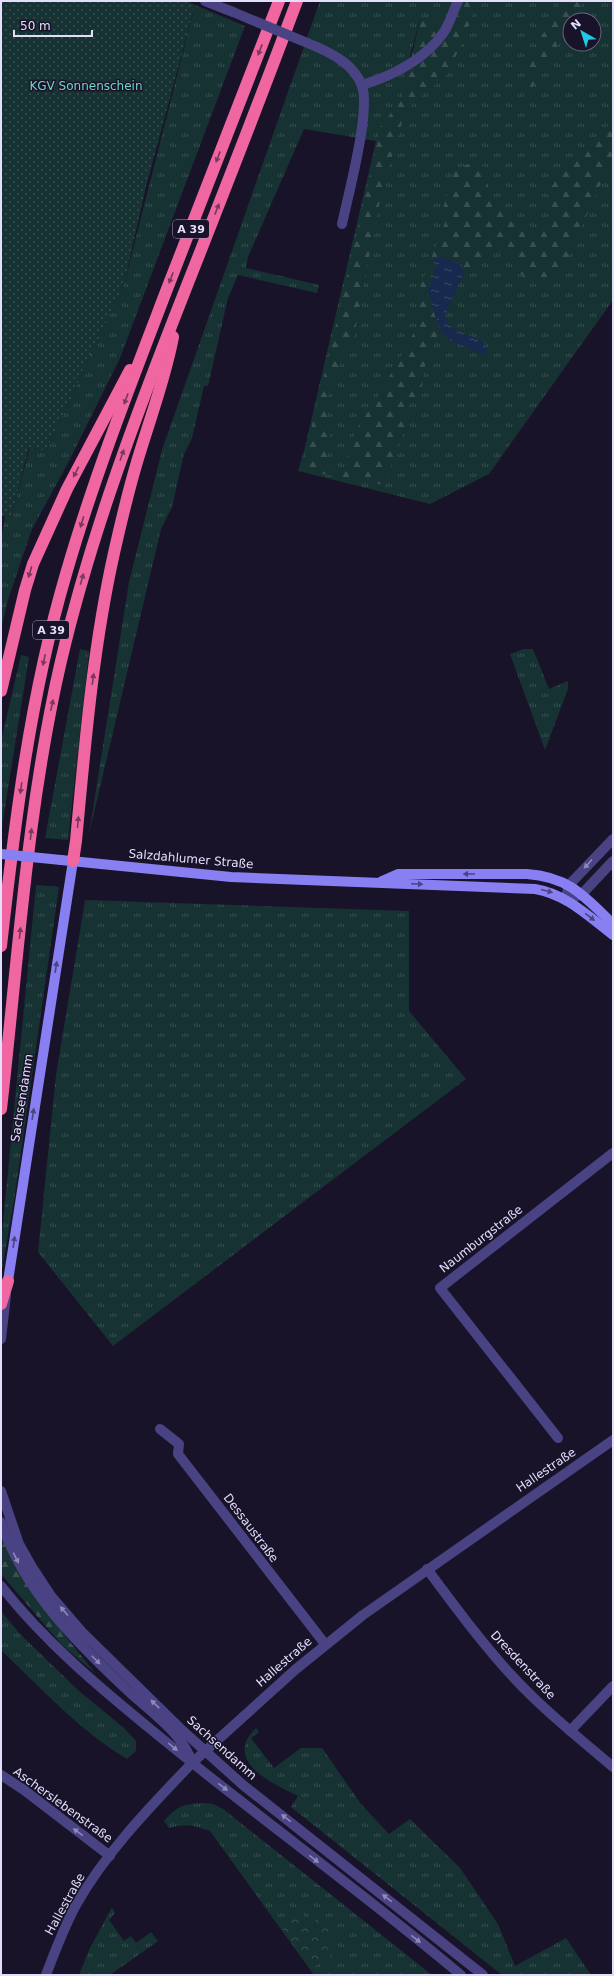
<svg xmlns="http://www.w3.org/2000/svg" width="614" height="1976" viewBox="0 0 614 1976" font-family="'DejaVu Sans',sans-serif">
<defs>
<pattern id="grass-tufts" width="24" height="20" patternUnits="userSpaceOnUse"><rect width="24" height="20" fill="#173232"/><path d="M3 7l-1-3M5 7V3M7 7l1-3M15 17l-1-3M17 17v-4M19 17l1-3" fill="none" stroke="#394f51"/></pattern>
<pattern id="forest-firs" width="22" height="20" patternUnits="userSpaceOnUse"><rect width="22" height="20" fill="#173232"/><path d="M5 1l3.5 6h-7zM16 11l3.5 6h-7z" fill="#394f51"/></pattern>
<pattern id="park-crowns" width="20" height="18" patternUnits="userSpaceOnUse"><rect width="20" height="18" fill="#173232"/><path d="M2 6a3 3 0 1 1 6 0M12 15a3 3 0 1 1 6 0" fill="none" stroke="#394f51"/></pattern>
<pattern id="garden-dots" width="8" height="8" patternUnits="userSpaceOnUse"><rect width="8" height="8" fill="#173232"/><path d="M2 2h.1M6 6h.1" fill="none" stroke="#394f51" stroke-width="1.8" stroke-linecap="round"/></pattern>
<pattern id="water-ripples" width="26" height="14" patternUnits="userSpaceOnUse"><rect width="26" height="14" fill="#172a4e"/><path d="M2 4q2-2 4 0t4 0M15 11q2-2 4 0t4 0" fill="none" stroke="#394868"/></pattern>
</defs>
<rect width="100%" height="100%" fill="#181329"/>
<g fill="url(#grass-tufts)" fill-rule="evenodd">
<path d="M320,1H613V300L489,474L430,504L298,471L305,447L376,141L304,129L248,257L246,268L319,285L317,293L238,275L228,298L208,386H204L192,438L184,454L172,507L161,529L89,834L129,582L162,450ZM420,19L429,55L406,71ZM570,20H594V44H570Z"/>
<path d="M195,5L245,26L120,358L68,463L32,529L8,600L1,629V541L5,516L11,517L30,447L46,451L124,284Z"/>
<path d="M80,649L89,651L68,840L45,838Z"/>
<path d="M524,649H533L549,689L568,681V689L545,750L510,654Z"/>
<path d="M21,655L29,657L1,833V741Z"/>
<path d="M36,885L59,887L14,1201L1,1275V1243Z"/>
<path d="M85,900L409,911V1011L466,1079L113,1346L38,1252L56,1075Z"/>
<path d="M1,1611L19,1633L79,1691L124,1728L136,1741V1751L127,1759C80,1731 41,1688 1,1650Z"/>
<path d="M256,1728L259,1732L251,1738L274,1768L301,1748H322L361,1804L389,1834L410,1819L460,1868L498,1924L515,1966L566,1938L591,1975H502L291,1807L298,1796C272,1783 222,1761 256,1728Z"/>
<path d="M203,1803L213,1804L223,1809L432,1975H314L210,1831C193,1825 187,1823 169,1828L164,1821C178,1806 182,1804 203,1803Z"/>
<path d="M112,1907L115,1913L109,1920L124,1941L131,1936L136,1943L151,1932L158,1941L110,1975H79L90,1948Z"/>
</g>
<g fill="url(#forest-firs)">
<path d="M463,1H478L463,41L446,76L413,103L404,116L382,190L354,336L344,350L327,400L330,443L327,462L329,468L340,470L345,469L355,431L378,397L418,325L417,303L420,287L445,223L443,209L453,171C463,167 471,161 481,161L491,197L509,220L529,231L550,217L548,192L562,171L585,154L613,119V156L559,278L526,283L514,257L499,252L482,255L475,268L464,273L463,266C455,259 445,255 434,257L432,262L435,264L427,292L441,334C434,343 428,355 425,366C422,381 425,392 410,403L408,422L384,485L301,470L331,347L381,126L402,99L420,19L456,20Z"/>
<path d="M560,1H583L573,20H570V25L527,97L521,91L528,77V57L558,11Z"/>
<path d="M1,1535C24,1588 60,1629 96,1674L62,1645L1,1574Z"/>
</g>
<path fill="url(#park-crowns)" d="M302,1913L310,1924L322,1916L337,1935L326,1943L311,1925L332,1955L311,1969L281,1927Z"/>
<path fill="url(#garden-dots)" d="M1,1H186L195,5L146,187L124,284L46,451L29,447L11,517L1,516Z"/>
<path fill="url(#water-ripples)" d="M441,257L458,263L462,267L463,275L445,315C450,340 484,330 488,351C479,360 464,342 453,343L441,331L428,292L436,264L433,262L435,258Z"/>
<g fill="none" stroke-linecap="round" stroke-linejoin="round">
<g stroke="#494383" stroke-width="10">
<path d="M205,1L233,12"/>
<path d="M317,47C335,55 355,66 362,86C371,110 348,196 342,224"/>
<path d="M362,85C392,76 426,59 444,32C450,23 453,11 458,1"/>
<path d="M613,839L569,885L567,893L568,900L582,894L613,861"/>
<path d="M160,1429L179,1444L178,1454L325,1644"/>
<path d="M558,1438L440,1288L613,1153"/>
<path d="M1,1522C24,1590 73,1639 124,1687C146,1709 184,1733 192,1763C150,1807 106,1852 76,1905C64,1927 55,1951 46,1975"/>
<path d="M427,1569C455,1606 483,1645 515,1679C545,1711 580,1739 613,1767"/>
<path d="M570,1731L613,1686"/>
<path d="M1,1775L24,1790L110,1856"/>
</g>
<g stroke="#494383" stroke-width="10">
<path d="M1,1339L6,1295"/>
<path d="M1,1491L19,1544L32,1567L51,1596L82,1632L183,1731L243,1785L483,1975"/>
<path d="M1,1586C45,1642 99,1687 154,1732C255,1815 361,1891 461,1975"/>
<path d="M192,1763L296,1669L363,1615L613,1440"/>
</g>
<g stroke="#887ff2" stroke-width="10">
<path d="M61,860L231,877L535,889C566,894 588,916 613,935"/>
<path d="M382,881L398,874H527C569,877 584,896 613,924"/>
<path d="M8,1281L73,861"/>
</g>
<g stroke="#f066a0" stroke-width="12">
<path d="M1,691L25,590L33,564L67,489L130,370"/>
<path d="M73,861L76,841C85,744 93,647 114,553C121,522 128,492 137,462C149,421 165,380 173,337"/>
<path d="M1,946C15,821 30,696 66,574C94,477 131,383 167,289C205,193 242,97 279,1"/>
<path d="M1,1109C18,960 27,807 61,661C91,533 138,410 186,288C224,192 261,97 297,1"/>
<path d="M1,1304L8,1281"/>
</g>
<path stroke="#494383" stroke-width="10" d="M233,12L317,47"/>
<path stroke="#887ff2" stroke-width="10" d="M1,854L61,860"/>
</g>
<defs><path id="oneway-solid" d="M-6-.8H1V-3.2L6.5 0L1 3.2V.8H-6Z"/></defs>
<g fill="#79385f">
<use href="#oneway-solid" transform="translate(260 50) rotate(111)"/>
<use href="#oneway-solid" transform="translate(218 157) rotate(111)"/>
<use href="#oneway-solid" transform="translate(217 209) rotate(-69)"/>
<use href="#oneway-solid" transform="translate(171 278) rotate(111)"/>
<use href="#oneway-solid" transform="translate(126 399) rotate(110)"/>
<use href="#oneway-solid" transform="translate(122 455) rotate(-71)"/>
<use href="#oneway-solid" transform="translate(76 472) rotate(117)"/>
<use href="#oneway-solid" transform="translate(82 522) rotate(107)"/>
<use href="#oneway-solid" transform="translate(30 572) rotate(107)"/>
<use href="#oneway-solid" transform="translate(82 579) rotate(-74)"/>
<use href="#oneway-solid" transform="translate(44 660) rotate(102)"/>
<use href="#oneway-solid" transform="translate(93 679) rotate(-82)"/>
<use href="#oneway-solid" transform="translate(52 705) rotate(-78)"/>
<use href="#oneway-solid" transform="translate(21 788) rotate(98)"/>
<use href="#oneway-solid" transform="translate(78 822) rotate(-85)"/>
<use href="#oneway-solid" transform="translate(31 834) rotate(-83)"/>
<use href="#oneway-solid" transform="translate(20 933) rotate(-84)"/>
</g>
<g fill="#8e89b9">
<use href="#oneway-solid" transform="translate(588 864) rotate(132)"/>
<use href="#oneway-solid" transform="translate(16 1558) rotate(63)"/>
<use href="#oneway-solid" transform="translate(64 1611) rotate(-131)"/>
<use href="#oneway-solid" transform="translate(96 1660) rotate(45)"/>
<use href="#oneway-solid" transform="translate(155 1704) rotate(-136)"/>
<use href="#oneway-solid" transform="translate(173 1747) rotate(39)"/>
<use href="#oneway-solid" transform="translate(223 1787) rotate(38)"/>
<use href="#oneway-solid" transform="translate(286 1818) rotate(-142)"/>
<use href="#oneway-solid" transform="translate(78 1832) rotate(-144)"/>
<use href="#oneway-solid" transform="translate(314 1859) rotate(38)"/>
<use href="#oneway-solid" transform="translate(387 1898) rotate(-142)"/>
<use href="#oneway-solid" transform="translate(416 1939) rotate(38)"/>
</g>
<g fill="#4a4483">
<use href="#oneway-solid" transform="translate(469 874) rotate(180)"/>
<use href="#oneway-solid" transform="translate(417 884) rotate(2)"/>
<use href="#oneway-solid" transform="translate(547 891) rotate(15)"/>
<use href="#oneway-solid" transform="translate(590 917) rotate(38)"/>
<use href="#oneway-solid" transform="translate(56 967) rotate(-81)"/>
<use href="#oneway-solid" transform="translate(33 1114) rotate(-81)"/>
<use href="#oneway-solid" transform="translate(14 1242) rotate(-82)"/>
</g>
<g text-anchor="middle" stroke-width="3" stroke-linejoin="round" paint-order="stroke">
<g fill="#181329" stroke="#a6a1bd" stroke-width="1">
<rect x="173" y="220" width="36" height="18" rx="3"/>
<rect x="33" y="621" width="36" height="18" rx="3"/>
</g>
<g font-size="11" font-weight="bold" fill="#e3defc">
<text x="191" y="233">A 39</text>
<text x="51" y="634">A 39</text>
</g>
<g font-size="12" fill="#70d6c2" stroke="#181329">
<text x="86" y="90">KGV Sonnenschein</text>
</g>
<g font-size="12" fill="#e3defc" stroke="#181329">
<text transform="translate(191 859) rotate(5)" y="4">Salzdahlumer Straße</text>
<text transform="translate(22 1098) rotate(-81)" y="4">Sachsendamm</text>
<text transform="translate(481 1239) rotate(-38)" y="4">Naumburgstraße</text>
<text transform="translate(546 1470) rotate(-34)" y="4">Hallestraße</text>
<text transform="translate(251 1528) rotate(53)" y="4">Dessaustraße</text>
<text transform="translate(284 1662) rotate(-41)" y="4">Hallestraße</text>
<text transform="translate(523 1665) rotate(47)" y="4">Dresdenstraße</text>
<text transform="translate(222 1748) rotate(42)" y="4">Sachsendamm</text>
<text transform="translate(63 1805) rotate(36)" y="4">Ascherslebenstraße</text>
<text transform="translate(65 1904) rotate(-61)" y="4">Hallestraße</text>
</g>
</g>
<rect width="614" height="1976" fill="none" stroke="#e3defc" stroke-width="4"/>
<g transform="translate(582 32) rotate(321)"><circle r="19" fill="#181329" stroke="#69647d"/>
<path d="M0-3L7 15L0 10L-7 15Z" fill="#1ec9e8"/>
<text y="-6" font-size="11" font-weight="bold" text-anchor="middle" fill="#e3defc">N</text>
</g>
<path d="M14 30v6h78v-6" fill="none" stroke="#e3defc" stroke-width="2"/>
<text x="20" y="30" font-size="12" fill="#e3defc" stroke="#181329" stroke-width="3" paint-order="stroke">50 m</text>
</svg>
